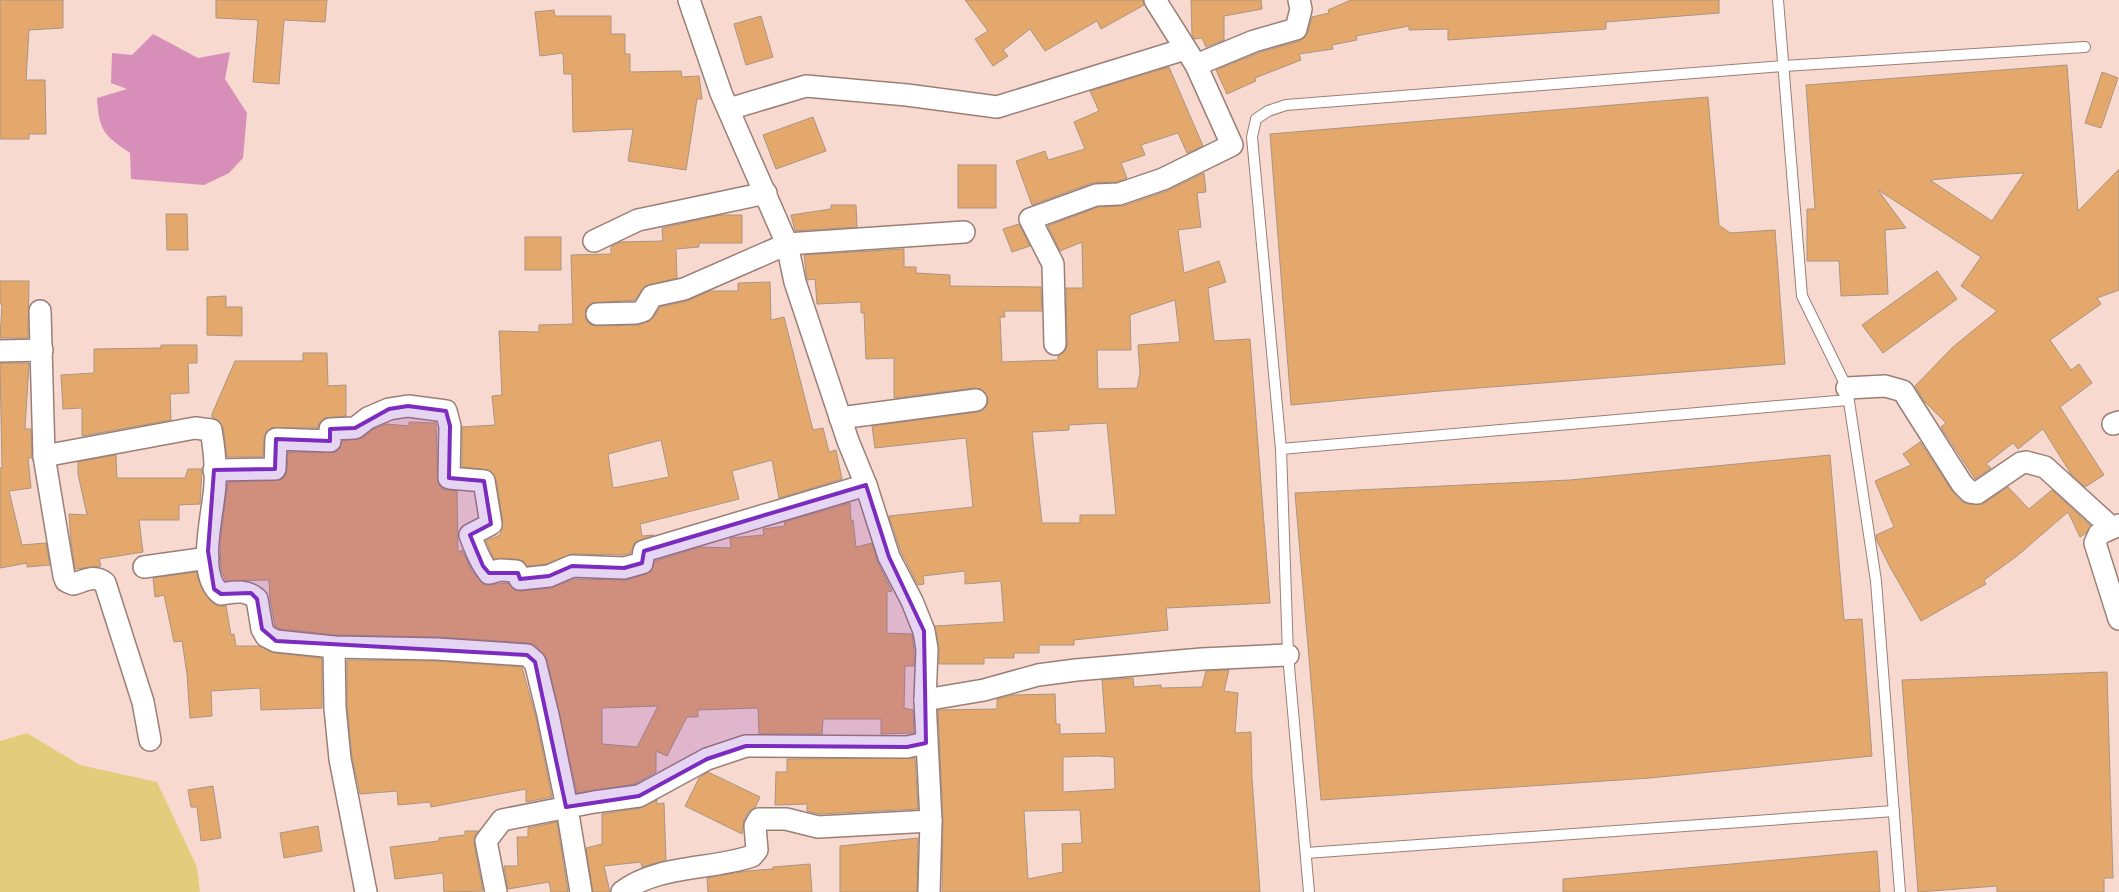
<svg xmlns="http://www.w3.org/2000/svg" width="2119" height="892" viewBox="0 0 2119 892" font-family="Mulish,sans-serif">
<rect width="100%" height="100%" fill="#f8d9cf"/>
<path fill="#e4cc7d" d="M27,733L80,765L157,782L197,867L200,892H0V741Z"/>
<path fill="#d78fba" d="M153,34L198,58L230,52L225,79L247,113L243,158L229,173L204,185L131,179L130,153C104,135 99,131 97,98L127,89L111,83L112,53L132,55Z"/>
<g fill="#e4a86c" stroke="#aa9581" fill-rule="evenodd">
<path d="M0,0H63V28L29,30L26,80H45L46,134H29V139H0Z"/>
<path d="M216,0H327L325,22L284,20L279,84L253,82L258,20L216,18Z"/>
<path d="M965,0H1143L1144,5L1101,29L1097,21L1045,51L1030,29L1003,50L1008,56L993,66L975,39L988,31Z"/>
<path d="M1191,0H1261L1262,9L1224,16V40L1206,47L1202,38L1194,39L1192,35Z"/>
<path d="M1351,0H1719V13L1606,22V29L1448,40V29L1409,30V26L1356,36L1357,40L1332,45L1333,49L1299,54L1301,60L1255,78L1256,81L1227,94L1216,70L1258,53L1300,41L1308,32L1312,17L1329,13L1328,10Z"/>
<path d="M554,10L555,16H611V34H625V54H630V72L681,71L682,77L699,76L702,99H697L686,170L628,161L633,129L573,132L572,74H564L563,53L540,56L535,12Z"/>
<path d="M761,16L773,57L746,65L734,24Z"/>
<path d="M2067,65L2078,211L2119,169V290L2097,298L2101,304L2050,340L2071,370L2079,364L2092,383L2060,407L2104,475L2085,487L2071,474L2043,429L2018,449L2013,443L1986,464L1991,468L1975,479L1941,427L1946,423L1924,401L1915,386L1953,347L1997,311L1961,286L1981,257L1878,190L1906,228L1885,230L1888,294L1841,296L1839,261H1807V209H1815L1806,85ZM2024,173L1992,221L1930,180L1962,177Z"/>
<path d="M1169,67L1203,146L1187,153L1178,133L1141,145L1145,155L1121,163L1127,178L1117,182L1092,183L1032,205L1016,161L1045,151L1048,160L1085,149L1074,122L1099,111L1090,91Z"/>
<path d="M2102,72L2118,78L2101,128L2085,123Z"/>
<path d="M1708,97L1719,225L1730,233L1775,230L1785,364L1440,391L1291,405L1270,134Z"/>
<path d="M813,117L826,151L776,169L763,135Z"/>
<rect x="958" y="165" width="38" height="43"/>
<path d="M1204,173L1206,192L1197,193L1201,227L1178,230L1184,273L1219,261L1226,282L1208,288L1214,341L1250,339L1270,603L1166,608L1168,630L1074,640V645H1039V653H1014V658H984V664H939V647L935,626L1004,622L1001,581L965,584V571L923,576L924,584L918,585L901,552L889,516L973,507L966,438L875,448L872,426L978,412L983,410L987,405L988,398L981,389L974,388L894,398V358L866,359L864,313H861V302L817,304L815,279L807,280L804,255L904,249V267H916V273L950,275V286L1041,287L1042,311H1004L1005,317H1000L1002,362L1058,360V356L1066,350L1067,344L1066,288H1083L1082,242L1060,251L1048,226L1098,207L1123,206L1167,191ZM1175,300L1180,342L1138,345L1140,373L1137,388L1098,389L1097,350H1131L1130,315ZM1107,423L1116,515H1080V523H1042L1032,432L1069,430V425Z"/>
<path d="M831,205H856L857,227L795,231L791,215L831,209Z"/>
<path d="M166,214H187L188,250H167Z"/>
<path d="M720,215H742V243H699V247L676,249L677,278L645,286L635,300L591,303L586,308V320L591,325L597,326L639,325L653,318L660,307L687,301L710,291H738V283L770,282L771,320L784,317L813,430L823,428L829,452L836,450L842,479L779,498L772,460L732,471L739,499L640,524L642,536L654,535L635,542L631,553L623,555L572,554L546,564L527,566L523,561L517,559H494L486,541L500,535L502,529L503,522L496,479L490,470L462,467V427L495,425L492,396L502,395L499,331L539,332V325L573,324L571,255L611,254V247L620,242L663,241L662,228ZM661,440L669,477L613,488L608,454Z"/>
<path d="M1019,224L1030,246L1012,252L1003,229Z"/>
<rect x="525" y="237" width="36" height="33"/>
<path d="M1937,271L1957,299L1883,353L1862,325Z"/>
<path d="M0,281H29L28,338H0L2,304H0Z"/>
<path d="M226,296V307H242V336L207,335V297Z"/>
<path d="M161,345H197V363H188L189,393L170,394L171,420L82,436V408L63,409L61,375L94,373V349L161,348Z"/>
<path d="M303,353H327L328,386L346,385V416L324,418L319,423L318,428H271L266,432L264,438L263,457H227L223,427L219,421L212,417V414L235,361H303Z"/>
<path d="M0,363H29L25,429H31L32,458H28L31,488L9,491L22,545L46,543L50,565L27,567V563L0,568V468H2Z"/>
<path d="M409,422L436,423L438,483L442,489L457,491L458,552L462,550L472,571L484,585L508,583L514,590L521,591L551,588L574,579L627,580L651,572L655,561L700,547L731,548L730,538L764,535L763,529L785,526L784,522L850,503L851,521L853,520L856,547L872,543L878,563L892,591L887,592V633L912,634L914,650V666H905L904,708L913,710L914,733L881,734V719H823L822,734H759L758,708L698,710V717H687L667,756L656,751V772L635,784L577,793L547,659L535,645L528,643L438,637L335,635L280,629L275,627L270,599L269,580L226,581L221,570L220,543L228,482L281,480L285,476L287,470L288,452H336L340,448L342,441L362,438L374,429L386,424L409,426ZM658,706L637,747L602,744V708Z"/>
<path d="M1920,442L1952,491L1961,501L1968,504H1983L2008,487L2029,509L2052,490L2091,526L2085,534L2080,537L2068,512L2017,556L1984,580L1986,584L1921,621L1890,567L1877,541L1876,535L1894,527L1875,481L1911,465L1903,454Z"/>
<path d="M116,455L117,478H185L188,469H202L200,504L179,505V520H139L143,552L99,559L101,566L75,569L71,541L69,514L87,515L78,474V462Z"/>
<path d="M1830,455L1844,620L1862,619L1872,756L1650,778L1321,800L1295,493L1570,480Z"/>
<path d="M196,572L202,589L212,602L217,606H226L231,635L234,634L236,646H259L274,653L322,658V708L261,710L260,688L211,691L212,716L190,718L187,674L182,641L174,642L164,595L155,597L153,578Z"/>
<path d="M347,660L436,661L522,667L536,718L552,797L526,802V789L431,807L430,802L398,805L397,791L360,794L352,757L347,707Z"/>
<path d="M1229,670L1224,691L1238,693L1235,733L1251,732L1252,778L1260,892H942L943,820L938,710L997,709V699L1013,695L1055,694L1056,724H1060V734L1106,733L1102,680L1133,678L1134,687L1161,685V688L1202,687L1206,671ZM1097,756L1114,757L1115,789L1063,792V757ZM1080,810L1082,843L1062,844L1063,872L1028,879L1024,811Z"/>
<path d="M2107,672L2113,878H2104V892H1997V886L1918,892L1902,680Z"/>
<path d="M915,758L918,809L819,814L807,811V804L775,805L776,772H787V759Z"/>
<path d="M708,772L760,797L755,808L748,812L744,820L742,834L685,806L699,778Z"/>
<path d="M213,786L221,838L201,841L197,807H191L188,790Z"/>
<path d="M657,800V804L664,803L666,860L642,867L641,862L604,866L610,892H593L586,848L602,844V814L641,808Z"/>
<path d="M557,822L568,892H551L549,882L508,889L504,866H518L517,837H528V828Z"/>
<path d="M318,826L322,851L284,858L280,833Z"/>
<path d="M465,831H478L474,838V843L483,891L444,892L443,873L395,879L390,847L439,841V838L465,835Z"/>
<path d="M918,838L917,892H840V846Z"/>
<path d="M1877,851L1880,892H1563V879Z"/>
<path d="M810,864L812,892H708L707,878L746,871L773,869V867Z"/>
</g>
<g fill="none" stroke-linecap="round" stroke-linejoin="round">
<defs>
<g id="service">
<path d="M1778,0L1802,296L1847,388L1876,581L1900,892"/>
<path d="M1281,449L1848,400"/>
<path d="M1306,853L1894,811"/>
<path d="M1309,892L1288,655L1281,449L1252,137L1256,119L1268,111L1286,105L1784,66L2085,47"/>
</g>
<g id="minor">
<path d="M689,0L721,93L787,244L795,282L848,441L866,485L889,557L912,601L924,631L927,649L925,700L931,821L929,892"/>
<path d="M1196,65L1254,41L1296,29L1301,9L1299,0"/>
<path d="M729,109L806,86L907,95L997,107L1185,49"/>
<path d="M594,241L638,220L766,193"/>
<path d="M40,311L44,456L64,576L66,581L73,584C85,581 94,574 105,583L143,702L150,740"/>
<path d="M597,314L636,313L643,311L652,296L684,289L787,244L964,232"/>
<path d="M1055,344L1053,264L1030,219L1096,195L1119,194L1163,179L1232,145L1196,65L1155,0"/>
<path d="M0,351L42,350"/>
<path d="M1847,388L1885,386L1903,391L1962,484L1970,492L1977,493L2021,463L2026,462L2045,467L2112,528"/>
<path d="M840,418L976,400"/>
<path d="M2113,424L2119,422"/>
<path d="M44,456L195,428L211,430C214,447 216,467 215,484C214,512 195,575 221,594C235,592 246,589 257,599L262,629L266,636L276,641L334,647L437,649L527,655L535,662L548,715L566,802L581,892"/>
<path d="M214,470L275,469L276,439L330,441V429L355,428L368,418L389,409L408,406L446,411L450,426L449,478L484,481L491,524L470,535C475,548 480,562 489,573L500,570L516,571L520,579L549,576L572,566L624,568L642,563L644,551L866,485"/>
<path d="M2119,525L2099,534L2095,543L2119,619"/>
<path d="M144,567L208,558"/>
<path d="M334,647L335,708L340,759L366,892"/>
<path d="M925,700L984,690L1038,675L1076,670L1202,659L1288,655"/>
<path d="M496,892L486,841L502,820L594,802L639,796L707,759L746,746L907,747L926,743"/>
<path d="M622,892C656,865 711,870 752,856L757,850L755,826L759,819H786L818,827L931,821"/>
</g>
</defs>
<use href="#service" stroke="#9b7f76" stroke-width="12"/>
<use href="#minor" stroke="#9b7f76" stroke-width="24"/>
<use href="#service" stroke="#fff" stroke-width="10"/>
<use href="#minor" stroke="#fff" stroke-width="21"/>
</g>
<path fill="#7b2cbf" fill-opacity="0.2" stroke="#7b2cbf" stroke-width="4" stroke-linejoin="round" d="M408,406L446,411L450,426L449,478L484,481L491,524L470,535L483,566L489,573H518L520,579L549,576L572,566L624,568L642,563L644,551L866,485L889,557L924,631L926,743L907,747L746,746L707,759L639,796L566,807L535,662L527,655L276,641L262,629L257,599L251,593L221,594L214,589L208,551L214,470L275,469L276,439L330,441V429L355,428L389,409Z"/>
</svg>
